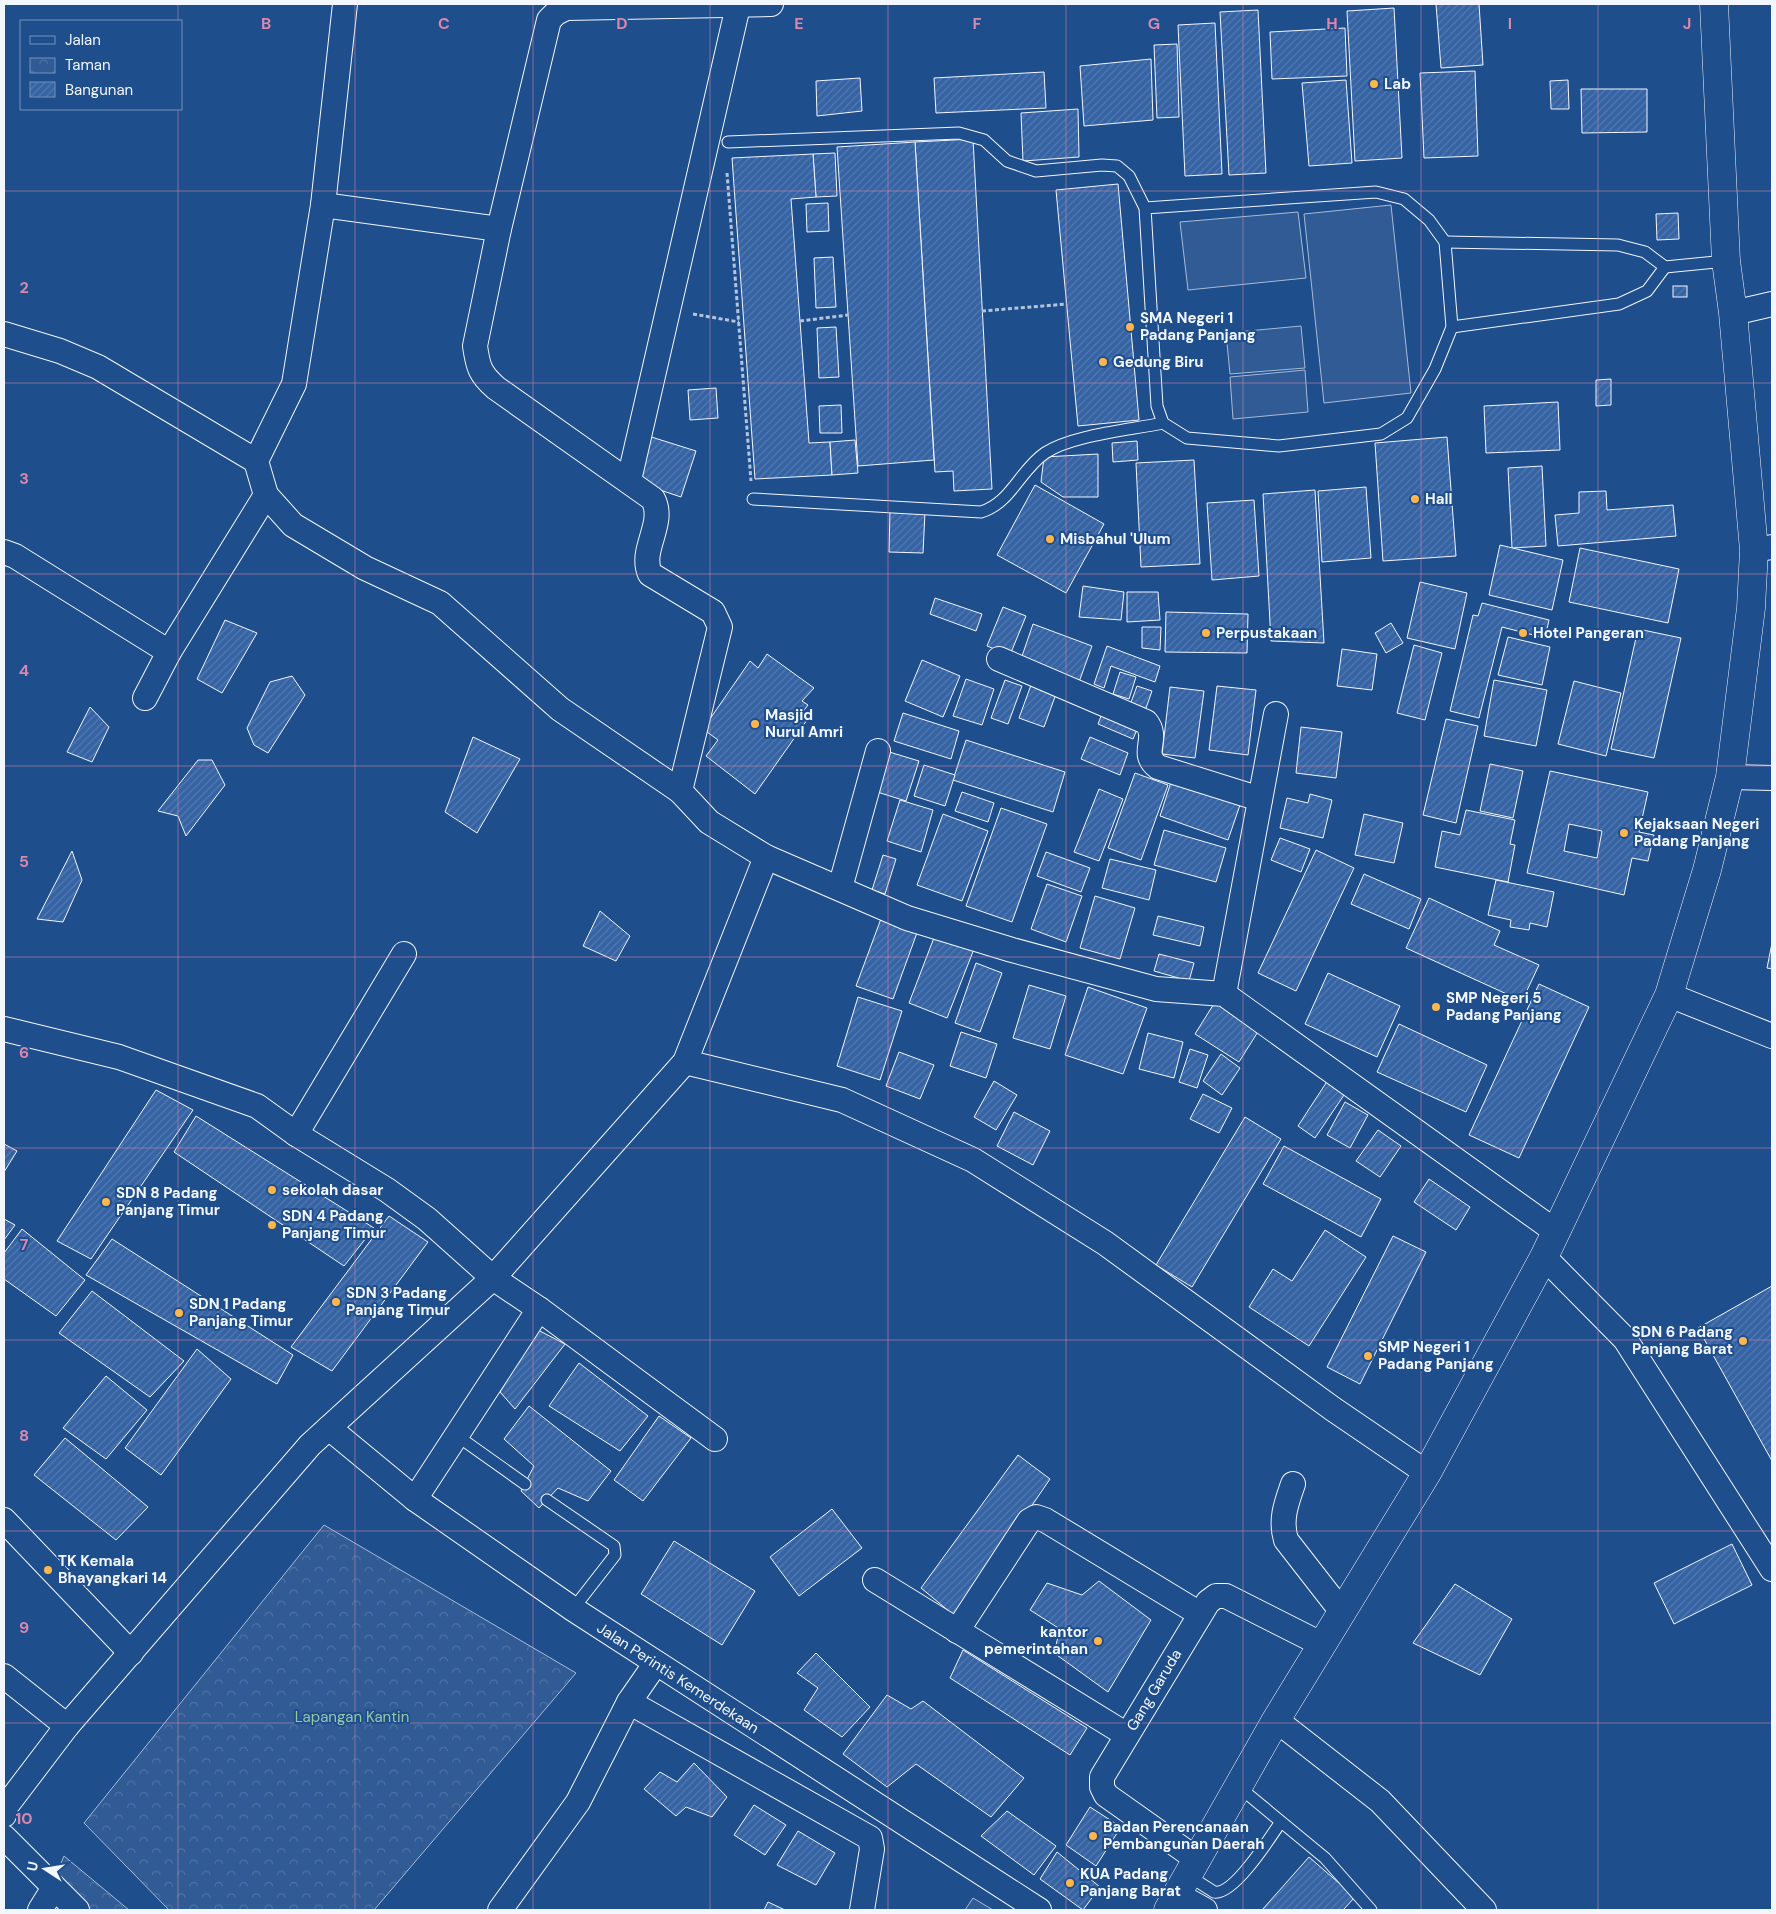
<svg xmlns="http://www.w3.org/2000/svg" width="1776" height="1914" viewBox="0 0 1776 1914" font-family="'DM Sans',sans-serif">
<defs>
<pattern id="park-crowns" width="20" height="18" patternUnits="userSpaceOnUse" patternTransform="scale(1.25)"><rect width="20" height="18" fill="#305b95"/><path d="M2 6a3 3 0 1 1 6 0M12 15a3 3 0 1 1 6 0" fill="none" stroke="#4e73a5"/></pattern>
<pattern id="building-hatch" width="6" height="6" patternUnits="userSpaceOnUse" patternTransform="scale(1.25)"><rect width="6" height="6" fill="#3563a3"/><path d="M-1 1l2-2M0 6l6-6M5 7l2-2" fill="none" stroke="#537ab1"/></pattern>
</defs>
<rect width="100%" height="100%" fill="#1f4e8c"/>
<g fill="#305b95" stroke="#a8bbd7">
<path d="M1391,205L1411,393L1324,403L1304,214Z"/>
<path d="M1298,212L1306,278L1188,290L1180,222Z"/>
<path d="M1301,326L1305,368L1230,374L1226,333Z"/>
<path d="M1305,370L1308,412L1233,419L1230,377Z"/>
<path d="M973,1898L993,1910H965Z"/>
</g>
<g fill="url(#park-crowns)" stroke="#a8bbd7">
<path d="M324,1525L576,1673L374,1910H169L84,1823Z"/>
<path d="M64,1856L129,1910H41Z"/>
</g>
<g fill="url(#building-hatch)" stroke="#f2f6ff" fill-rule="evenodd">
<path d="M1436,4H1479L1483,65L1441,68Z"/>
<path d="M1394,8L1402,158L1355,161L1347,11Z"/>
<path d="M1258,10L1266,173L1229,175L1220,12Z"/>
<path d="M1215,23L1222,174L1185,176L1178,25Z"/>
<path d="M1345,28L1347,76L1272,79L1270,32Z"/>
<path d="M1177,44L1179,117L1157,118L1154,45Z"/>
<path d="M1151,59L1153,120L1084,126L1080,66Z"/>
<path d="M1475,71L1478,156L1424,158L1420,73Z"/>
<path d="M1044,72L1046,108L936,113L934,78Z"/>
<path d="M860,78L862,111L817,116L816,81Z"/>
<path d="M1346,80L1352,163L1309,166L1302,83Z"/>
<path d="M1568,80L1569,109H1551L1550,81Z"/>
<path d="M1581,89H1647V132L1582,133Z"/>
<path d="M1078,109L1079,157L1023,161L1021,113Z"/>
<path d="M973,139L992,489L954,491L953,471L935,472L915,142Z"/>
<path d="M915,142L934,460L858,466L837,147Z"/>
<path d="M835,153L837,196L816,197L813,154Z"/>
<path d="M813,154L816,197L791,199L809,443L830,442L832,475L755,479L732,158Z"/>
<path d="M1118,184L1139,420L1078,426L1056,190Z"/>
<path d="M828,203L829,231L807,232L806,204Z"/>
<path d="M1678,213L1679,239L1657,240L1656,214Z"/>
<path d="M833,257L836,307L816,308L814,258Z"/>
<rect x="1673" y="286" width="14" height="11"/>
<path d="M836,327L839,377L819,378L817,328Z"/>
<path d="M1611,379V405L1596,406V380Z"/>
<path d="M716,388L718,418L690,420L688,390Z"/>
<path d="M1558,402L1560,450L1486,453L1484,406Z"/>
<path d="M841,405L842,433H820L819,406Z"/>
<path d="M645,435L696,451L681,497L630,480Z"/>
<path d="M1447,437L1456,556L1383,561L1375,443Z"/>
<path d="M855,440L858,473L832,475L830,442Z"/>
<path d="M1137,441L1138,460L1113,462L1112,443Z"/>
<path d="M1098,454V497H1063L1041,482L1044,457Z"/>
<path d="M1194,460L1200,564L1141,567L1136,463Z"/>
<path d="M1542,466L1546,546L1512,548L1508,468Z"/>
<path d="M1035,485L1104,524L1066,593L997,555Z"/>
<path d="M1366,487L1371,558L1322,562L1318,491Z"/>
<path d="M1315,490L1324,643L1271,641L1263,494Z"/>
<path d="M1606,491L1607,510L1673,505L1676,536L1558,546L1555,515L1579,513V492Z"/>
<path d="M1254,500L1259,576L1212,580L1207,503Z"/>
<path d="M890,510L925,512L923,553L889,552Z"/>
<path d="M1500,545L1563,560L1552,610L1489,595Z"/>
<path d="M1580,548L1679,569L1668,623L1569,602Z"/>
<path d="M1420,582L1467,593L1455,649L1407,638Z"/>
<path d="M1083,586L1124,592L1121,620L1079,617Z"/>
<path d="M1127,592H1158L1160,620L1127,622Z"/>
<path d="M935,598L982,614L976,631L930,614Z"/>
<path d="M1482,603L1549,620L1545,638L1502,627L1479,718L1450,711L1473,615L1478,616Z"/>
<path d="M1003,607L1026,616L1010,655L987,646Z"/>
<path d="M1166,612L1248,614L1247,653L1165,652Z"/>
<path d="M225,620L257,633L222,693L197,679Z"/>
<path d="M1391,623L1403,643L1386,653L1375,633Z"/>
<path d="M1033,624L1092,646L1079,682L1020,662Z"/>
<path d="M1142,627H1161L1160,650L1142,648Z"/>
<path d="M1638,629L1681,638L1654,758L1611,749Z"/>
<path d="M1508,637L1550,647L1542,685L1498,675Z"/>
<path d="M1414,645L1442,653L1425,720L1397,713Z"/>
<path d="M1107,646L1160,666L1155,682L1111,666L1104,688L1094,684Z"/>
<path d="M1342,649L1377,654L1372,690L1337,686Z"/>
<path d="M767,654L814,688L802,701L808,705L801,714L807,720L755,794L706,756L718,740L703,729L750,661L758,668Z"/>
<path d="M922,660L960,676L943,717L905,701Z"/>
<path d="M1120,672L1136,677L1129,699L1113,694Z"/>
<path d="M292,676L305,695L268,753L254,745L247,728L270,682Z"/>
<path d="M966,679L994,689L982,725L953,716Z"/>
<path d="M1005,680L1022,686L1008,724L991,718Z"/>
<path d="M1494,680L1547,690L1536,746L1484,736Z"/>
<path d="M1574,681L1621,693L1606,756L1558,744Z"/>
<path d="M1031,685L1056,694L1044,727L1019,718Z"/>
<path d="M1137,686L1152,691L1145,711L1130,705Z"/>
<path d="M1217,686L1256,690L1248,755L1209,750Z"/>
<path d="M1170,687L1204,691L1195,758L1162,754Z"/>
<path d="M90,707L109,727L92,762L67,752Z"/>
<path d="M1103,711L1139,725L1133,739L1098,724Z"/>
<path d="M903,713L959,731L951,759L894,741Z"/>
<path d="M1446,719L1478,726L1456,823L1423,815Z"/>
<path d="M1301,727L1342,732L1336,778L1296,773Z"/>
<path d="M473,737L520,759L477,833L445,812Z"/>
<path d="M1090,737L1128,753L1120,775L1081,759Z"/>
<path d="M966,740L1065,772L1053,812L953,780Z"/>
<path d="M886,751L919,761L906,801L874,791Z"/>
<path d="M198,760H212L225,785L186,836L178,816L158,811Z"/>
<path d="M1490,764L1523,771L1513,818L1480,811Z"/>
<path d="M924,765L955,775L945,806L914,796Z"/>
<path d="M1550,771L1648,792L1639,832L1654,835L1648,861L1632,858L1624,895L1527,873ZM1569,824L1602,831L1597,858L1564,851Z"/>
<path d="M1135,773L1168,785L1141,860L1108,848Z"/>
<path d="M1172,779L1241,802L1228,840L1160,816Z"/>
<path d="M1099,789L1123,799L1099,861L1074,852Z"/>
<path d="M962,792L994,803L988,822L955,811Z"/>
<path d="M1310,794L1332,800L1323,838L1280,828L1287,798L1308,803Z"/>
<path d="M900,800L933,810L921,852L887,841Z"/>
<path d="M1001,808L1047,824L1012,922L966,906Z"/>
<path d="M1466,810L1515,820L1510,844L1515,845L1508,882L1435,867L1442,831L1460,835Z"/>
<path d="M943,814L988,831L962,901L917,885Z"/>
<path d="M1364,814L1403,823L1394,863L1355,855Z"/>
<path d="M1164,830L1226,848L1216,882L1154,865Z"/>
<path d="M1280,838L1310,849L1301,872L1271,860Z"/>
<path d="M1316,850L1354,868L1296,991L1258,973Z"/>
<path d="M72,851L82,880L63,922L37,919Z"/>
<path d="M1046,852L1090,868L1081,892L1037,876Z"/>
<path d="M883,855L896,859L885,894L872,890Z"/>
<path d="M1110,859L1156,870L1149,900L1102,888Z"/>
<path d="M1364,874L1421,899L1409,929L1351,904Z"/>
<path d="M1496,880L1554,892L1547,927L1530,923L1529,930L1510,927L1511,920L1488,915Z"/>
<path d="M1047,884L1082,896L1066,942L1031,929Z"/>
<path d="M1095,896L1135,908L1120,959L1080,948Z"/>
<path d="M1429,898L1500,931L1494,945L1539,965L1522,1001L1406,948Z"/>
<path d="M600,911L630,936L616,961L583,946Z"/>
<path d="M882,916L918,930L893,999L856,986Z"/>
<path d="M1158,916L1204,927L1200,946L1153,935Z"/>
<path d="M935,935L974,949L947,1018L909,1003Z"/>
<path d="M1772,943V969L1767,968Z"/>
<path d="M1159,954L1194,963L1189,981L1154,971Z"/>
<path d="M976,963L1002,973L980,1032L955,1023Z"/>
<path d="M1328,973L1400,1006L1377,1057L1305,1024Z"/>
<path d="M1539,984L1589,1007L1519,1158L1469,1135Z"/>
<path d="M1029,985L1066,996L1050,1049L1013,1038Z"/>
<path d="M1088,987L1147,1008L1123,1074L1065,1055Z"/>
<path d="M858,997L902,1011L880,1080L837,1066Z"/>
<path d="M1215,1002L1259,1030L1239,1062L1195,1034Z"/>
<path d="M1399,1024L1487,1065L1466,1112L1377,1072Z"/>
<path d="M961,1032L997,1044L986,1078L950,1066Z"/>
<path d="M1148,1033L1183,1042L1174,1078L1139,1069Z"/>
<path d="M1190,1049L1208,1055L1197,1088L1179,1082Z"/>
<path d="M899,1052L934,1065L920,1099L886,1086Z"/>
<path d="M1221,1054L1240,1068L1222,1095L1203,1081Z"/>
<path d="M1328,1080L1346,1092L1315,1138L1298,1126Z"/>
<path d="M994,1081L1017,1095L996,1130L974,1117Z"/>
<path d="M156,1090L193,1110L91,1259L57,1241Z"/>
<path d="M1203,1094L1232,1108L1219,1133L1190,1119Z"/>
<path d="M1345,1102L1368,1115L1350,1148L1327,1135Z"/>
<path d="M1014,1112L1050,1131L1033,1165L997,1146Z"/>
<path d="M196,1116L374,1228L344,1266L174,1152Z"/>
<path d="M1245,1117L1281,1139L1192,1287L1156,1265Z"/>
<path d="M1378,1130L1401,1146L1380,1177L1356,1161Z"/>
<path d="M4,1144L17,1151L4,1172Z"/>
<path d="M1284,1146L1381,1199L1361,1237L1263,1184Z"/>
<path d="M1429,1179L1470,1207L1456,1230L1414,1202Z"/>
<path d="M389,1216L428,1242L332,1371L291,1347Z"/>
<path d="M4,1219L15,1225L4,1240Z"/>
<path d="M22,1229L85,1280L56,1316L4,1279V1253Z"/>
<path d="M1325,1230L1366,1257L1309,1346L1249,1307L1273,1269L1292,1281Z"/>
<path d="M1393,1236L1426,1252L1360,1384L1327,1367Z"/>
<path d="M112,1239L293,1355L277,1384L86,1275Z"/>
<path d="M1772,1286V1461L1698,1328Z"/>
<path d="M92,1291L184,1361L150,1397L59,1333Z"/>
<path d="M536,1329L565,1344L515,1409L500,1392Z"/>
<path d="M197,1349L231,1379L161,1475L125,1448Z"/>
<path d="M579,1363L648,1416L620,1451L549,1406Z"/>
<path d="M106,1376L147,1410L106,1459L63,1428Z"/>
<path d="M529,1406L611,1471L588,1501L558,1488L539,1508L521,1491L534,1466L504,1439Z"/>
<path d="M659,1416L691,1438L643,1501L614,1480Z"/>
<path d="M65,1438L148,1507L116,1540L34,1475Z"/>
<path d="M1018,1455L1050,1479L956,1617L921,1588Z"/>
<path d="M832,1509L862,1548L799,1596L770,1557Z"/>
<path d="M674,1541L755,1591L722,1645L641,1594Z"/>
<path d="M1732,1544L1752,1585L1674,1624L1654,1583Z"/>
<path d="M1099,1581L1151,1620L1108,1692L1054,1653L1060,1629L1030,1610L1047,1583L1082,1595Z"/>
<path d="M1455,1584L1512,1619L1480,1675L1413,1643Z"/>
<path d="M963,1650L1087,1728L1070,1755L950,1678Z"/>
<path d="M816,1653L870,1707L842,1737L804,1710L818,1688L797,1673Z"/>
<path d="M887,1695L911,1709L923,1701L1024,1778L991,1817L916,1764L887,1787L843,1754Z"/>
<path d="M694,1763L727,1797L712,1817L686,1807L676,1816L644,1789L660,1772L677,1782Z"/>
<path d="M754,1805L786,1825L765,1855L734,1835Z"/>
<path d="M1090,1807L1121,1827L1096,1866L1066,1845Z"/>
<path d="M1007,1811L1056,1846L1034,1875L981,1836Z"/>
<path d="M798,1831L835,1853L816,1885L777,1865Z"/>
<path d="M1057,1852L1100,1887L1083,1910L1040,1879Z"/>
<path d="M1309,1857L1355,1897L1343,1910H1262Z"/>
<path d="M768,1902L785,1910H764Z"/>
</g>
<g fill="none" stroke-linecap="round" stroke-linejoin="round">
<defs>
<g id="service">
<path d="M728,142L959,133L984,140L1007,161L1036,171L1102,165L1117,166L1129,176L1145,208L1157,406L1163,423L1187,438L1279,446L1381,434L1407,418L1435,369L1452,327L1445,242L1429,220L1404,199L1376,192L1145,208"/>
<path d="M1445,242L1618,245L1645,252L1665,267L1647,291L1619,304L1452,327"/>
<path d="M1665,267L1726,261"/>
<path d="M753,499L981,512C1011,503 1020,470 1045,453C1072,435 1130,430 1163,423"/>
<path d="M456,1435L525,1484"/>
<path d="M547,1500L614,1546L615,1555L573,1609"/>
<path d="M1239,1787L1325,1858L1371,1910"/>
<path d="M1189,1876L1214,1892C1233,1896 1270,1838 1280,1823"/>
</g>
<g id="minor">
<path d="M323,205L499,229"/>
<path d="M1733,313L1772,304"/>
<path d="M4,334L60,351L98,367L256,461L266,495L293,525L365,568L440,603L560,709L680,791L709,822L766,857L685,1062L493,1278L310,1445L67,1726L7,1805L4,1815"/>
<path d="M256,461L294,384L323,205L345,4"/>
<path d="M629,480L738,6"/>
<path d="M1754,550L1772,547"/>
<path d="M4,552L15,556L169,652"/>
<path d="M999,659L1146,722C1160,739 1139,753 1158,767L1260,799"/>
<path d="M145,698L169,652L266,495"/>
<path d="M1730,777L1772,778"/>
<path d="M680,791L720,627L713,612L650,574C639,549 666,524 653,499L496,388C480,374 478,367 475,346L499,229L549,20L556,13L566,8L771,4"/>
<path d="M766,857L907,918L1012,950L1156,989L1224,994L1555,1231"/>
<path d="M840,888L878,751"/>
<path d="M1224,994L1276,714"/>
<path d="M1669,995L1772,1036"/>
<path d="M4,1029L119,1057L257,1106L296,1134L387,1190L427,1219L493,1278L539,1309L715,1439"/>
<path d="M685,1062L842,1100L973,1160L1105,1243L1333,1409L1427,1473"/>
<path d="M296,1134L404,954"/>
<path d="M1544,1257L1625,1339L1772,1569"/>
<path d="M329,1428L415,1499L573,1609L1039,1910"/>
<path d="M1293,1484C1286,1504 1280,1520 1286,1540L1342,1612"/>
<path d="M415,1499L539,1309"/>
<path d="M4,1520L131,1653"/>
<path d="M875,1580L1127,1735"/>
<path d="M957,1631L1029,1521L1036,1517L1045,1520L1200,1614"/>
<path d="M656,1663L629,1702L870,1838L872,1849L862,1910"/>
<path d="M4,1676L67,1726"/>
<path d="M1276,1720L1380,1801L1484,1910"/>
<path d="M4,1837L77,1910"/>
<path d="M1198,1860L1106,1795L1102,1787V1777L1208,1602L1216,1596H1226L1323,1645"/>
<path d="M1178,1895L1205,1910"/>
<path d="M40,1910L53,1889"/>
<path d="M500,1910L578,1802L629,1702"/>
</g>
<path id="trunk" d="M1168,1910L1276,1720L1427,1473L1544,1257L1669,995L1707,870L1730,777L1751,608L1754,550L1733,313L1726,261L1714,4"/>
</defs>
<use href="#service" stroke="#f2f6ff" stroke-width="13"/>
<use href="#minor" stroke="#f2f6ff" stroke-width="26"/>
<use href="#trunk" stroke="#f2f6ff" stroke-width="29"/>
<g stroke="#b3c4dc" stroke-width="3" stroke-dasharray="4 2.5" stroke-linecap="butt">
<path d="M727,173L751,481"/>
<path d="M982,311L1067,304"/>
<path d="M693,314L739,322"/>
<path d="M800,321L848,315"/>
</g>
<use href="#service" stroke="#1f4e8c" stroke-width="11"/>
<use href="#minor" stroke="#1f4e8c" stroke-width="24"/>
<use href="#trunk" stroke="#1f4e8c" stroke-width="28"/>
</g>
<path fill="none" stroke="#da87ad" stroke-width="1" stroke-opacity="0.55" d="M178,4V21M355,4V1910M533,4V1910M710,4V1910M888,4V1910M1066,4V1910M1243,4V1910M1421,4V1910M1598,4V1910M178,109V1910M4,191H1772M4,383H1772M4,574H1772M4,766H1772M4,957H1772M4,1148H1772M4,1340H1772M4,1531H1772M4,1723H1772"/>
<g fill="#ffb74d" stroke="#1f4e8c" stroke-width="2">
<circle cx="1374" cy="84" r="5"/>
<circle cx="1130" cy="327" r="5"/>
<circle cx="1103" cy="362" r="5"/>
<circle cx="1415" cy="499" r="5"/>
<circle cx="1050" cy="539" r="5"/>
<circle cx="1206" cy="633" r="5"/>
<circle cx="1523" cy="633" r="5"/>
<circle cx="755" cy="724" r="5"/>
<circle cx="1624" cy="833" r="5"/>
<circle cx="1436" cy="1007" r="5"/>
<circle cx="272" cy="1190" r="5"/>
<circle cx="106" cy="1202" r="5"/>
<circle cx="272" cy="1225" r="5"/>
<circle cx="336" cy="1302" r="5"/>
<circle cx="179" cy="1313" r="5"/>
<circle cx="1743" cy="1341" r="5"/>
<circle cx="1368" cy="1356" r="5"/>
<circle cx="48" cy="1570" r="5"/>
<circle cx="1098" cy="1641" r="5"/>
<circle cx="1093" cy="1836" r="5"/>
<circle cx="1070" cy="1883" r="5"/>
</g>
<g text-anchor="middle" stroke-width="4" stroke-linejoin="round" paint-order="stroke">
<g font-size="15" font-weight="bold" fill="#f2f6ff" stroke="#1f4e8c" text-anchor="start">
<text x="1384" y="89">Lab</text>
<text x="1140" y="323">SMA Negeri 1<tspan x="1140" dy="17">Padang Panjang</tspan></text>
<text x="1113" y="367">Gedung Biru</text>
<text x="1425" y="504">Hall</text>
<text x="1060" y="544">Misbahul 'Ulum</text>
<text x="1216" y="638">Perpustakaan</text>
<text x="1533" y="638">Hotel Pangeran</text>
<text x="765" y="720">Masjid<tspan x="765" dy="17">Nurul Amri</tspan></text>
<text x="1634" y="829">Kejaksaan Negeri<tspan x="1634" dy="17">Padang Panjang</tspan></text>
<text x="1446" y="1003">SMP Negeri 5<tspan x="1446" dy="17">Padang Panjang</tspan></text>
<text x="282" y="1195">sekolah dasar</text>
<text x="116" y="1198">SDN 8 Padang<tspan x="116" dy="17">Panjang Timur</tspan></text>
<text x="282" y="1221">SDN 4 Padang<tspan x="282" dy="17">Panjang Timur</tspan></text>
<text x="346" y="1298">SDN 3 Padang<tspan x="346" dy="17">Panjang Timur</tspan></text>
<text x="189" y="1309">SDN 1 Padang<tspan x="189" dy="17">Panjang Timur</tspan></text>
<text x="1733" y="1337" text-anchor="end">SDN 6 Padang<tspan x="1733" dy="17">Panjang Barat</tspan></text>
<text x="1378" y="1352">SMP Negeri 1<tspan x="1378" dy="17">Padang Panjang</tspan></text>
<text x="58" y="1566">TK Kemala<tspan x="58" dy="17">Bhayangkari 14</tspan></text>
<text x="1088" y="1637" text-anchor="end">kantor<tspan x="1088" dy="17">pemerintahan</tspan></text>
<text x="1103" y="1832">Badan Perencanaan<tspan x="1103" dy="17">Pembangunan Daerah</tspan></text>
<text x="1080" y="1879">KUA Padang<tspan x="1080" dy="17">Panjang Barat</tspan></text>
</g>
<g font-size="15" fill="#f2f6ff" stroke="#1f4e8c">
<text transform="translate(678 1678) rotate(33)" y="5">Jalan Perintis Kemerdekaan</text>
<text transform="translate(1154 1690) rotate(-59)" y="5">Gang Garuda</text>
</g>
<g font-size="15" fill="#97c8a6" stroke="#1f4e8c">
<text x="352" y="1722">Lapangan Kantin</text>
</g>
</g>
<g font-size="16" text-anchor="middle" font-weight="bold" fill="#da87ad" stroke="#1f4e8c" stroke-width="4" stroke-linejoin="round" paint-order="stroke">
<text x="266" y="29">B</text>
<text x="444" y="29">C</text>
<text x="622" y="29">D</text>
<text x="799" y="29">E</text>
<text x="977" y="29">F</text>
<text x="1154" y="29">G</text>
<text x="1332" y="29">H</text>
<text x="1510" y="29">I</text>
<text x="1687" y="29">J</text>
<text x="24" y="293">2</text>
<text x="24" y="484">3</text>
<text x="24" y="676">4</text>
<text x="24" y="867">5</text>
<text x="24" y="1058">6</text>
<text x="24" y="1250">7</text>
<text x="24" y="1441">8</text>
<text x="24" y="1633">9</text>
<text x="24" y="1824">10</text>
</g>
<rect width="1776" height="1914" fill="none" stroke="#f2f6ff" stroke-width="10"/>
<rect x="20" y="20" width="162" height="90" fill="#1f4e8c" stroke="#7391ba"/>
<rect x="30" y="36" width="25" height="8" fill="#1f4e8c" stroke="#7391ba"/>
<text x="65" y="45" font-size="15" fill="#f2f6ff">Jalan</text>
<rect x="30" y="58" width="25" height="15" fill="url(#park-crowns)" stroke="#7391ba"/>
<text x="65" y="70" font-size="15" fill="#f2f6ff">Taman</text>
<rect x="30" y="82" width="25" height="15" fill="url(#building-hatch)" stroke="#7391ba"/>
<text x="65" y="95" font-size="15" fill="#f2f6ff">Bangunan</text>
<g transform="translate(45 1869) rotate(282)" stroke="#1f4e8c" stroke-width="4" paint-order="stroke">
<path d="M0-4L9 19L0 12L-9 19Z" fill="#f2f6ff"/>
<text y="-8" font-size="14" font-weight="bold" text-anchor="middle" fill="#f2f6ff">U</text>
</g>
</svg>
